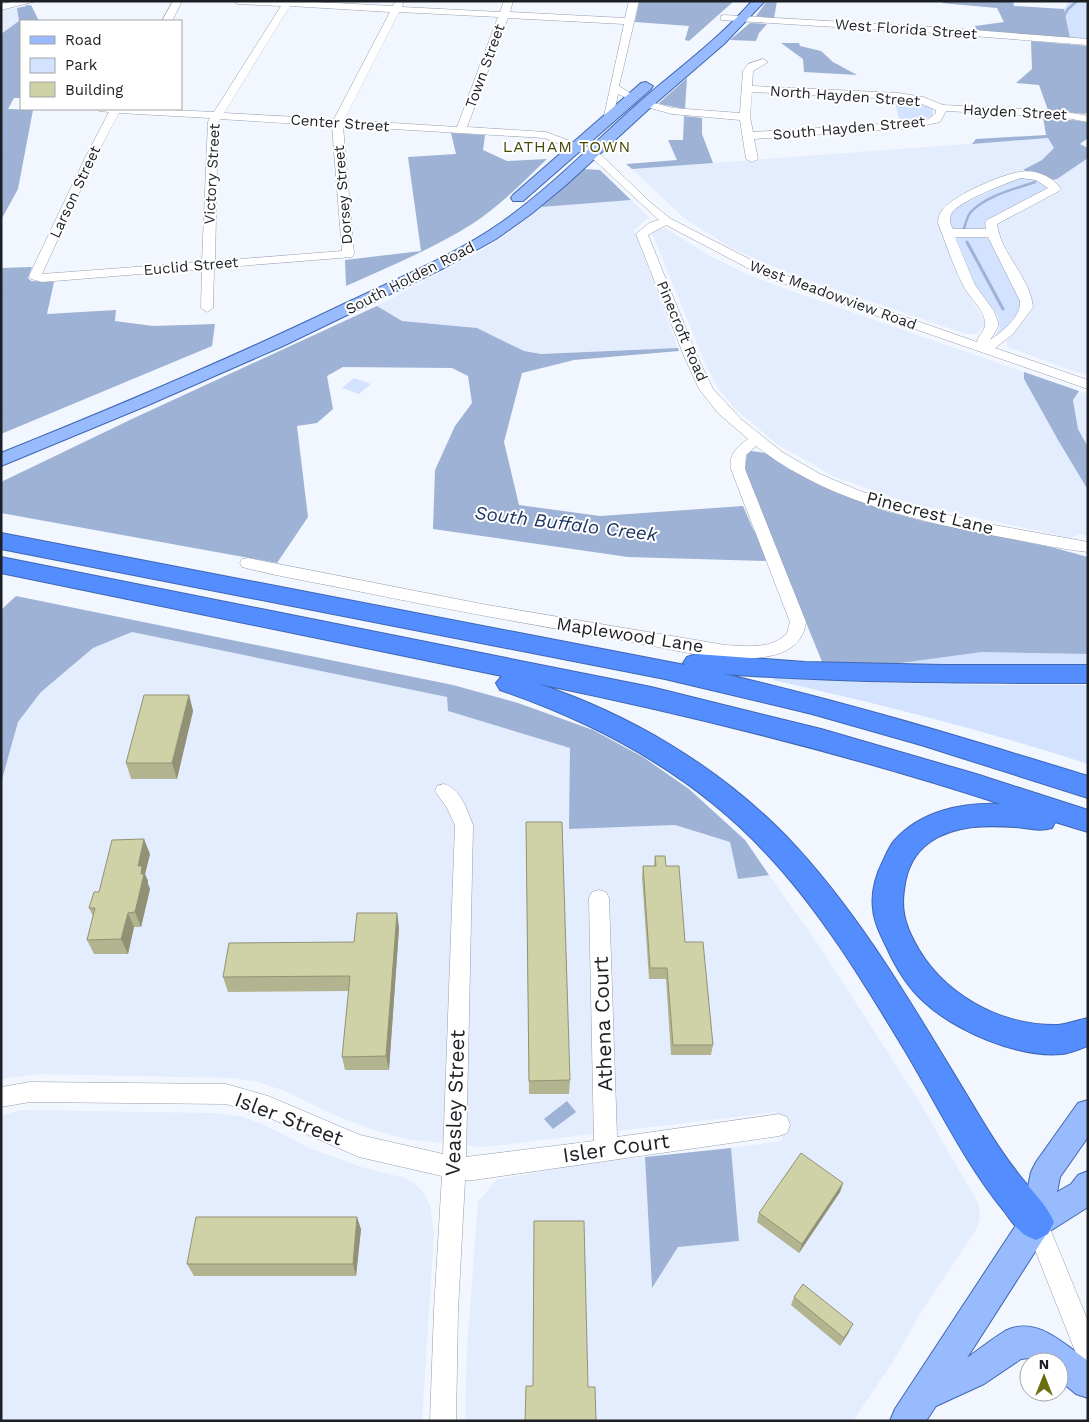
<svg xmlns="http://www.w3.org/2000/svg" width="1089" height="1422" viewBox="0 0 1089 1422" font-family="'Work Sans',sans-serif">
<rect width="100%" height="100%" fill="#f1f6ff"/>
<g fill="#e4edfe">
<path d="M17,8L20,21L1,34V10Z"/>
<path d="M1048,138L1054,148L1042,160L1023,170L952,201L944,207L939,216L938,223L959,278L984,321V326L976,334H966L796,276L758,260L730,247L684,218L632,169Z"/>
<path d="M1088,158V376L1007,347V341L1032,310L1034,305L997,228V224L1007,217L1060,192L1061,188L1051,180L1057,179Z"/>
<path d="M631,200L649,217L634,230L678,348L541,354L524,351L477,328L402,321L377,306L477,253L508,234L541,207Z"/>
<path d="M665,228L710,256L749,275L794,292L1024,372V379L1058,440L1088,490V536L1080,534L1071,538L909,503L835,477L777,444L735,409L720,391L707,368L652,233L657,230Z"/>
<path d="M1079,391L1088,394V447L1078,429L1073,400Z"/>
<path d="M132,632L447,697L448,711L570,748V829L675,825L730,842L738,879L769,875L820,947L919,1101L978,1203L980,1215L977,1228L921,1312L894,1360L853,1421H465L467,1349L478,1202L496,1180L577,1165L645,1157L652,1287L678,1247L739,1241L731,1148L782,1141L776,1112L484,1147L406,1139L368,1128L332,1114L285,1091L258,1082L234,1078L39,1074L1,1079V783L18,722L41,692L93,648Z"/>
<path d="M23,1110L213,1113L240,1116L265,1125L309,1148L364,1168L405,1178L415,1184L423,1192L430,1205L434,1233L422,1421H1V1115Z"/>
</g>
<g fill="#d2e2ff">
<path d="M1068,1H1088V39L1070,38L1064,9L1067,6Z"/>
<path d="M894,99C907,100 923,100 933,109V116L921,120L900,122Z"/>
<path d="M1021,177L1036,179L1049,188L1045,193L991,218L983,230H960L951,227L949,219L955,208L963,204Z"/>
<path d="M958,237H984L993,242L1020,296V310L996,340L993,339L1000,328L999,319L995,311L981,295L971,279L955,240Z"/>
<path d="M354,378L371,384L359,394L342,388Z"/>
<path d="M982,652L1088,654V667H983L945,664L886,665Z"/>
<path d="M775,676C879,685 983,685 1088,685V764C984,730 879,704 773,680Z"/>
</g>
<g fill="#9eb2d5">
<path d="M639,1H734L689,41L685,40L689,26L635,22Z"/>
<path d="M767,1H777L774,19L756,16Z"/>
<path d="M947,1H1013L1014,6L1064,9L1070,38L975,30V26L1004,22L997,8L941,3Z"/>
<path d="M31,5L39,21H21V98H14L8,109L33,110L18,189L1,220V34L19,21L17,8Z"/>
<path d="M750,23L767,24L759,33L756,41L730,40Z"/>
<path d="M1031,41L1088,46V111L1085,114L1048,110L1039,85L1016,83L1032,69Z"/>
<path d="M781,43H799L800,46L821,51L833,62L857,75L804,72L803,59Z"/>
<path d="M687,78L685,109L660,104L659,103Z"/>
<path d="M684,116L702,118V134L713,163L632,169L626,164L677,160L668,140H683Z"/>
<path d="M1043,117L1088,122V138L1080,144L1088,148V158L1057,179L1051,180L1023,170L1042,160L1054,148L1048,138L972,144L976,139L1046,135Z"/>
<path d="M451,133L485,135L483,150L507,161L547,159C523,182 500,206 472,224C433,249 388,267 346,286L345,260L421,251L408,157L456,154Z"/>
<path d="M584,169L600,170L631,200L541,207Z"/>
<path d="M32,267L28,278L31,281L54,282L47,314L116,310L115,321L153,326L215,324L212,346L1,434V268Z"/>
<path d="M377,306L402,321L477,328L524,351L541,354L678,348L679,351L574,360L522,373L504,442L519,505L600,516L743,506L767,561L628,557L433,529L435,470L455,426L472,403L468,376L452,368L343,367L327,376L333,409L317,423L297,426L308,517L277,563L1,513V482L134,418Z"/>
<path d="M1024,372L1079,391L1073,400L1078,429L1088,447V490L1058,440L1024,379Z"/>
<path d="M751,451L765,453L787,468L817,484L885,511L922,521L1051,547L1088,557V654L982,652L886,665L823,664L749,483L745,468L747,454Z"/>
<path d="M16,596L453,685L518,703L593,730L643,757L689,789L745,840L769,875L738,879L730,842L675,825L569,829L570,748L448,711L447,697L132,632L93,648L41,692L18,722L1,783V610Z"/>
<path d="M567,1101L576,1112L553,1129L544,1119Z"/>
<path d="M731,1148L739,1241L678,1247L652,1288L645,1157Z"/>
</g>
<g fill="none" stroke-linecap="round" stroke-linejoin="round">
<g stroke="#9eb2d5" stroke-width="2.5">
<path d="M27,6L32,21"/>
<path d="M1065,36L1062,19L1068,9L1077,1"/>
<path d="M1069,45C1080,69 1086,87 1075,112"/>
<path d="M1,156L23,112"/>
<path d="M1048,174L1061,160L1074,119"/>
<path d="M964,228C966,223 967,217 970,213C984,196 1015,189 1035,182"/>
</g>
<g stroke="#9eb2d5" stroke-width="3">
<path d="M967,242L1003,309"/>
<path d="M1,285L17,297L38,323L27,370L6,414"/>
<path d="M1029,377L1088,475"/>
</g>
<g fill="#9eb2d5" fill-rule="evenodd">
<path d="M396,339C430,341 515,352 504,402C502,415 492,427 486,439C477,460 473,483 472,506L475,509L487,513L669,528L757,531L764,534L770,532L829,537L913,555L1042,576L1072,584L1088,593V610L1081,608L1058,594L1042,590L913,569L829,551L770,546L763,543L757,545L669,542L487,525L461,518L452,507C454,486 458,464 466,444C474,425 491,407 487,385C484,371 467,365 455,361C413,347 355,341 315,368C307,374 304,384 298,392C285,412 266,429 243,438C201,454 152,448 108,445L101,443L99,439L101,435L108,433C147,437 193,444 230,430C249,423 269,408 281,391C288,382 292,370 300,363C325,342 366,340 396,339Z"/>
<path d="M6,409L12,410L15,414L12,418L1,420V410Z"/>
</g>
<defs>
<g id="minor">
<path d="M17,1H37L1,10V4Z"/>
<path d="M173,1H182L172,21H162Z"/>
<path d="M234,1H297L393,6L395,1H404L402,7L500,12L504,1H513L510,12L625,18L629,1H639L619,86L636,97L631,100L618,94L613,118L609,119L604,116L624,24L508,18L467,127L546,132L597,151L651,203L671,219L773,271L977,342C978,334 987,330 985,321C982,307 969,297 963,285C953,266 946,243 938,223C938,217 940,213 943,209C955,195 1002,174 1020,172C1035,169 1052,176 1061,189L1059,191L997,224C1001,254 1030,277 1033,307L1013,334L995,348L1088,380V389L765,277L666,225L648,235L697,356L713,389L742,420L782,452L820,474L860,491L901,504L983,523L1088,542V552C1059,549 1030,542 1001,537C916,521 826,501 756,446L746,455L745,469L806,622C803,645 785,654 764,657C719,664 666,647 621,640C533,625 445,609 357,591C319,583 280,577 242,567L240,563L242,559L248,558L482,604L725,645C746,646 772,650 787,633L790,622L731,469C728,455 737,447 748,439L718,413L699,389L684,356L636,234L649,223L659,220L589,155L544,138L343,126L354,254L352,257L214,268L213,308L207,312L201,308L202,269L42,282L31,279L29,276L85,158L109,112L99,111L98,109H152L214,112L281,6L238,4ZM290,6L390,12L334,119L224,113ZM399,12L498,17L457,127L344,120ZM119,113L210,118L208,122L202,262L42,274L95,158ZM220,119L332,126L342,251L215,261L218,122ZM1021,178L1036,180L1048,188L987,220L985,222L986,229H953C950,224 949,220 951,214C957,202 1007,183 1021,178ZM955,237H988L1020,301C1022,316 1002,332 990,340L998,327V322L994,311L975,285Z"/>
<path d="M724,15L934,27L1088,39V45L934,33L721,20V16Z"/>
<path d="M763,59L768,62L753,71L752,86L898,93L923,97L943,105L1061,111L1088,116V122L1061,117L946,111L940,122L914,128L754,139L758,159L752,162L746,159L740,120L672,114L643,106L642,104L647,101L673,108L740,113L743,71L748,64ZM752,92L898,99L917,102L936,110V113L929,119L914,122L753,132L750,117Z"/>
<path d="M444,784C461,789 467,810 473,825L466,1157L594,1141L589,898L592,892L599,890L606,892L609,898L617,1137L779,1114L787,1117L790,1125L787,1133L779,1136L474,1180H465L458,1310L456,1421H430L434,1310L442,1176L359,1157L265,1116L226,1104L30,1102L1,1107V1087L30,1082L226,1084L268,1096L360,1135L443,1154L455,825L447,808L435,791L437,786Z"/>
<path d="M1036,1210L1044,1214L1088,1321V1364L1079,1361L1024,1222L1028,1214Z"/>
</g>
<g id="major">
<path d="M752,1H765L724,44L651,107L566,185L531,214L496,239L444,268L283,346L146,406L1,466V453C118,406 234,357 348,302C400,277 455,255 502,222C553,186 596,140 643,99C680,67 720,38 752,1Z"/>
<path d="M646,82L653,86L651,89L523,201H513L511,198L513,195L641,83Z"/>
<path d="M1088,1100V1137L1060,1177L1057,1192L1071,1184L1078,1175L1088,1171V1207L1047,1233L967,1358C979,1349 992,1339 1005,1331C1036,1315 1064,1344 1088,1361V1398L1076,1394L1059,1380V1362H1035L1029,1358L1021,1359L984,1384L936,1406L926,1421H890L895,1409L1022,1216L1031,1172L1036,1162L1078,1103Z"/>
</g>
<g id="highway">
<path d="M1,533L685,665L683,663L687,657L696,654L805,662L943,665H1088V683C966,683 845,683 724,674C847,702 967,739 1088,776V798L921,745L812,714L665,679L1,549Z"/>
<path d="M1,557L651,687L821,729L976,774L1088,810V832L1055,822L1052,828C1039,832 1028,828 1015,827C986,825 955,825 930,842C913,854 906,871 904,890C901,909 905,924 914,941C941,994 1000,1026 1058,1025C1068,1024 1078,1020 1088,1018V1046C1079,1049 1071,1053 1062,1054C1018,1058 955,1031 923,1001C907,986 896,968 887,948C881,936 874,922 873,909C871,893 876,875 883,861C886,855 889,847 894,841C920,811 963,802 1001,804C850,755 695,716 539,684C631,715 717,766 785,835C863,916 919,1017 977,1112C990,1134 1004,1156 1020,1176C1032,1191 1046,1204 1054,1222L1048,1234L1036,1240C1032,1238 1028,1237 1025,1235C1017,1230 1010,1219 1004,1211C964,1162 937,1104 904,1049C863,981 820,910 765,852C692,774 599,724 500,690L496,683L502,676L1,573Z"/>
</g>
</defs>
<use href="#minor" stroke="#979eac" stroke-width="1"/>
<use href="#major" stroke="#4066b2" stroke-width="2"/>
<use href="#highway" stroke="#4066b2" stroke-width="2"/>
<use href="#minor" fill="#fff" fill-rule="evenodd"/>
<use href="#major" fill="#98bbfe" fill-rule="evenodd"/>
<use href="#highway" fill="#548dfe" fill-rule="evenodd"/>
</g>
<g fill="#b2b490">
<path d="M189,695L193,711L177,779H131L126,763Z"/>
<path d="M526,822L570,1080L569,1094H529Z"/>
<path d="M150,854L145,874L148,881V884L150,889L141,927H134L128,954H94L87,940L93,916L89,908Z"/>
<path d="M655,856L666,866L685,942L713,1045L711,1055H671L666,979H649L642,877L643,866H654Z"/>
<path d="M397,913L399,928L389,1070H345L342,1057L349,991L228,992L223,977L354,942Z"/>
<path d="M843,1183L840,1192L799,1253L757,1222L759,1213Z"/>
<path d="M361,1229L356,1276H194L187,1264Z"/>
<path d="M794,1297L849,1332L840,1346L791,1305Z"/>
</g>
<g fill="#919275">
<path d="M189,695L193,711L177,779L172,763Z"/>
<path d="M144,839L150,854L145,874L148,881V884L150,889L141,927L135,912L138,866Z"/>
<path d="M128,913L134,927L128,954L121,939Z"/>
<path d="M397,913L399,928L389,1070L386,1056Z"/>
<path d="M843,1183L840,1192L799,1253L802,1244Z"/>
<path d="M357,1217L361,1229L356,1276L353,1264Z"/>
<path d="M853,1324L849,1332L840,1346L844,1338Z"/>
</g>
<g fill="#cfd1a7" stroke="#919275">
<path d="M144,695H189L172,763H126Z"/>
<path d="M526,822H562L570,1080L529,1081Z"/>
<path d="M144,839L138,866H142L141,874H144L135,912L128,913L121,939L87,940L95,908H89L94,892H99L112,840Z"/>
<path d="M655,856H665L666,866H679L685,942H703L713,1045H673L667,968H650L643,866H656Z"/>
<path d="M357,913H397L386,1056L342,1057L350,976L223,977L229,943L354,942Z"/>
<path d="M801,1153L843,1183L802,1244L759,1213Z"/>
<path d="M196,1217H357L353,1264H187Z"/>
<path d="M534,1221H584L588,1387H595L596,1421H525L526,1386H533Z"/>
<path d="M803,1284L853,1324L844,1338L794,1297Z"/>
</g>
<g text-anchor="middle" stroke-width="4" stroke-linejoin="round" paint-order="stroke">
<g font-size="15" fill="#1c1f24" stroke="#fff">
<text transform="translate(906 29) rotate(4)" y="5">West Florida Street</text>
<text transform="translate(485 66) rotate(-70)" y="5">Town Street</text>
<text transform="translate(845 96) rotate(4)" y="5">North Hayden Street</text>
<text transform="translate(1015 112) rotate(3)" y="5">Hayden Street</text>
<text transform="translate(340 123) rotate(4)" y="5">Center Street</text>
<text transform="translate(849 128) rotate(-5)" y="5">South Hayden Street</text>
<text transform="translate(212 174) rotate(-87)" y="5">Victory Street</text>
<text transform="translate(75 192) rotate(-65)" y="5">Larson Street</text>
<text transform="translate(343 195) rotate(-95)" y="5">Dorsey Street</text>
<text transform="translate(191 266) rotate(-5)" y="5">Euclid Street</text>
<text transform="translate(410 278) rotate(-27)" y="5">South Holden Road</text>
<text transform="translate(833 295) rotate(20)" y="5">West Meadowview Road</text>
<text transform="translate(682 331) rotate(67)" y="5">Pinecroft Road</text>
</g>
<g font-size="16" letter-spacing="1" fill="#494909" stroke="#fff">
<text x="567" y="152">LATHAM TOWN</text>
</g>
<g font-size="18" fill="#1c1f24" stroke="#fff">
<text transform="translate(930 513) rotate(14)" y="6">Pinecrest Lane</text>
<text transform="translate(630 635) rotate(9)" y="6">Maplewood Lane</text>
</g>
<g font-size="19" font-style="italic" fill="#1f3664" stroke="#fff">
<text transform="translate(566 523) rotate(7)" y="7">South Buffalo Creek</text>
</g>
<g font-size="21" fill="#1c1f24" stroke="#fff">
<text transform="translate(603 1024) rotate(-92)" y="7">Athena Court</text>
<text transform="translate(455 1103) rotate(-88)" y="7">Veasley Street</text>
<text transform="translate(289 1119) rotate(21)" y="7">Isler Street</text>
<text transform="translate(616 1148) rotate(-8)" y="7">Isler Court</text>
</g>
</g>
<rect width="1089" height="1422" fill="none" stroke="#1c1f24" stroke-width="5"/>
<rect x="20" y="20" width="162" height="90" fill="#ffffff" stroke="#a4a5a7"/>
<rect x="30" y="36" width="25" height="8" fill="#98bbfe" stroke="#a4a5a7"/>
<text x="65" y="45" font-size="15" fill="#1c1f24">Road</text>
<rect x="30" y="58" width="25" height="15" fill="#d2e2ff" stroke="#a4a5a7"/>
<text x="65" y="70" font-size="15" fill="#1c1f24">Park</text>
<rect x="30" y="82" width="25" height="15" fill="#cfd1a7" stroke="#a4a5a7"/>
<text x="65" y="95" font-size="15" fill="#1c1f24">Building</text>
<g transform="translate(1044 1377)"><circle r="24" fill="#ffffff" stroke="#a4a5a7"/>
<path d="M0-4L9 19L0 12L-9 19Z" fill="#6d6d0e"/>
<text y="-8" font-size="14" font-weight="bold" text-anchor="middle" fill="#1c1f24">N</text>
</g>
</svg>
